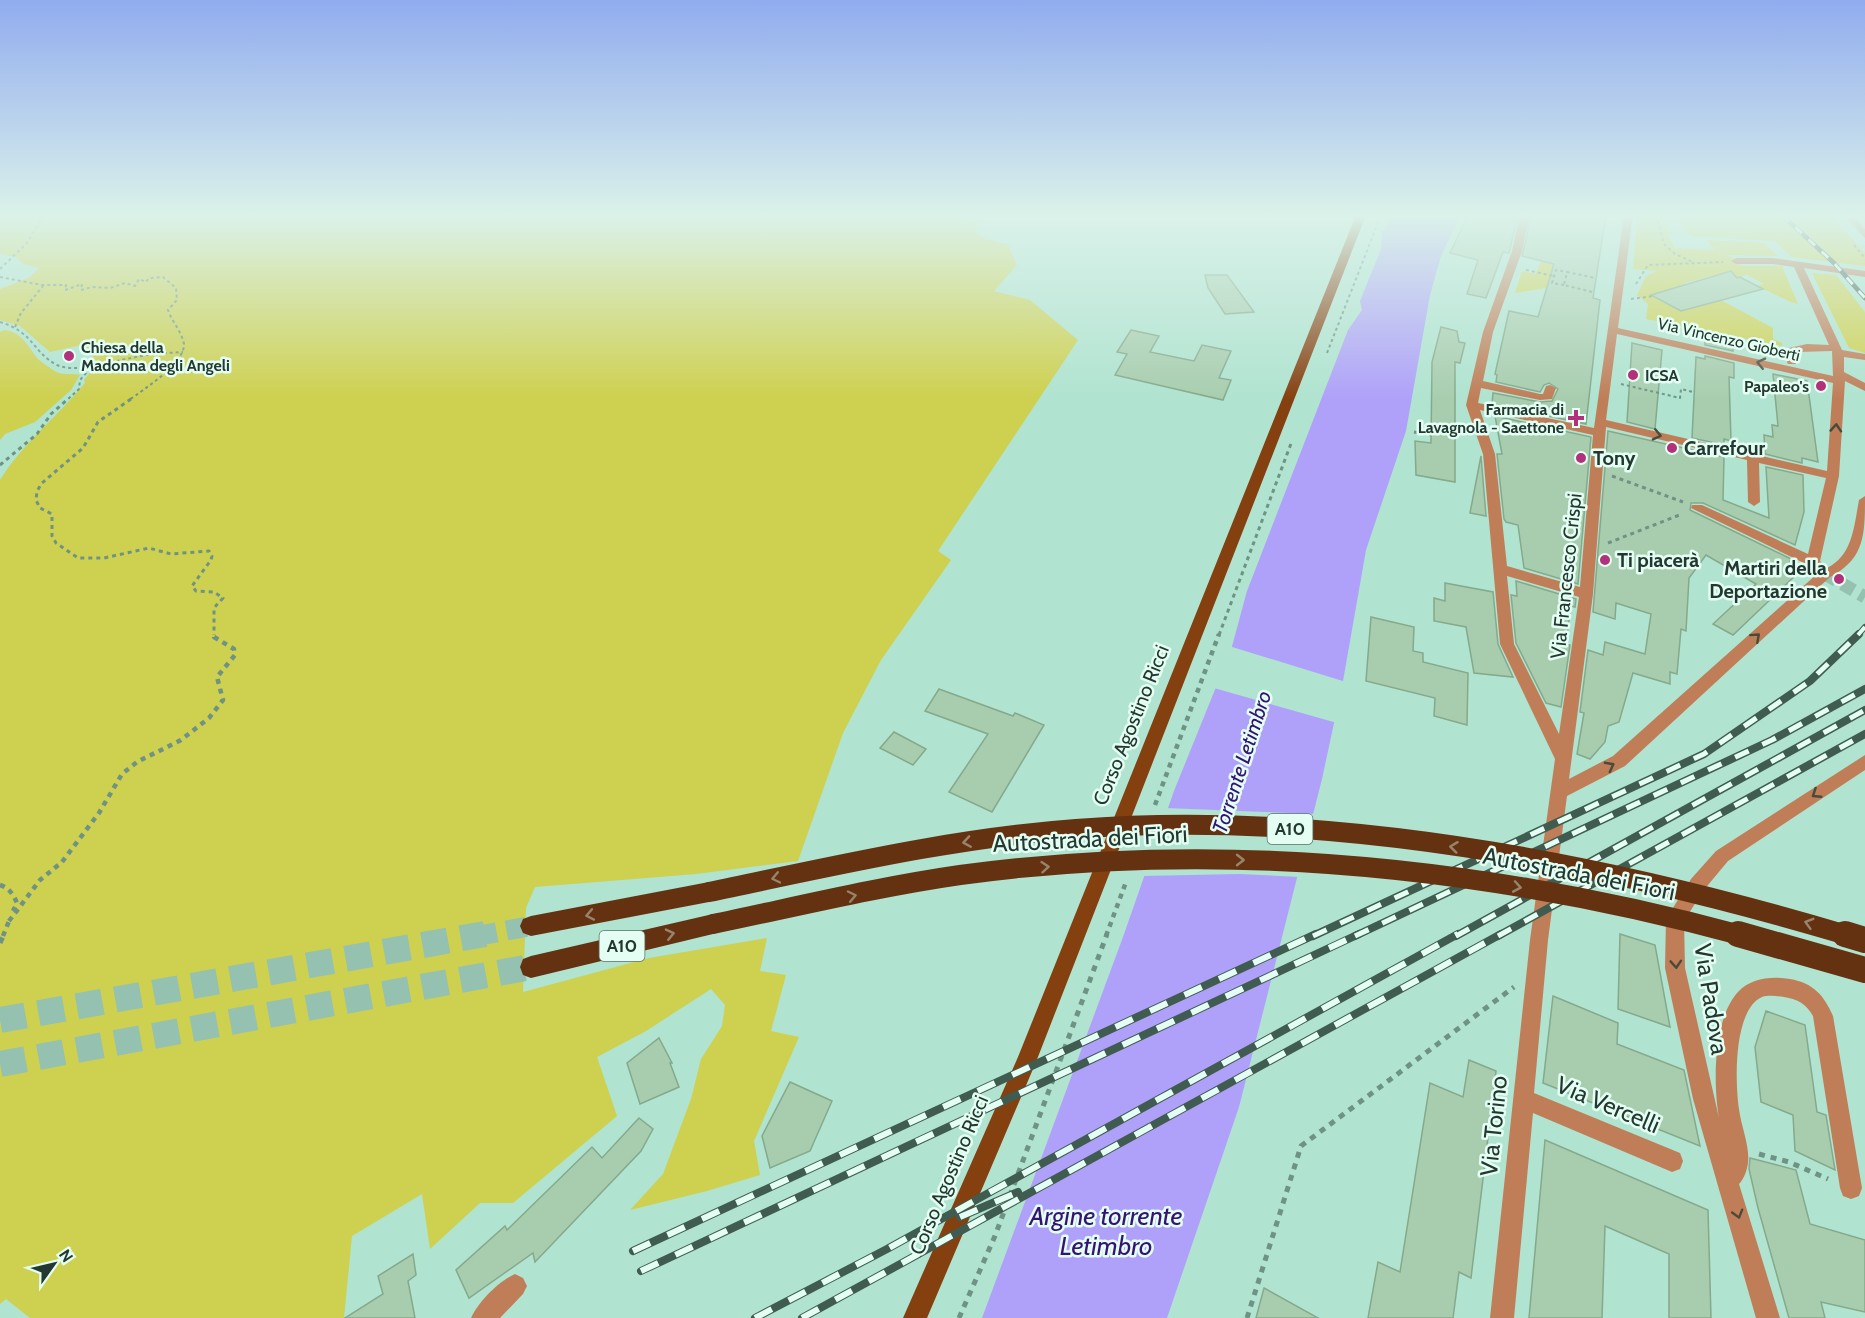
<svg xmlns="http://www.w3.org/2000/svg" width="1865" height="1318" viewBox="0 0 1865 1318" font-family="Cabin,sans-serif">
<rect width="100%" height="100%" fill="#b0e3d0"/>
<g fill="#ced04f">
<path d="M0,215H953L951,217L980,223L974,230L985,239L1008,244L1017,265L994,291L1030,300L1078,340L938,551L951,560L881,660L843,733L798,861L696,874L535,887L526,908L523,992L649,958L767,938L760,971L786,975L771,1031L799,1037L754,1141L760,1175L707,1191L630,1210L663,1174L691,1099L701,1059L722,1026L725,1005L711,989L646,1031L597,1057L617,1116L513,1203H480L430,1249L422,1194L352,1236L344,1318H30L6,1299L0,1304V480C23,443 58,416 85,383L84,380L98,363L82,345L50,352L20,326L0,320V289L30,277L39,268L23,264L16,257L0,254Z"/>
<path d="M1637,215H1662L1674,234L1668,235L1675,248L1714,250L1707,240L1764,243L1778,256L1729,255L1741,266H1782L1798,304L1791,302L1757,286L1764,284L1747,275L1735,278L1724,273L1684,283L1693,288L1669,290L1652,295L1721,300L1773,328V339L1782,343V346L1646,319L1648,304L1637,295L1646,276L1657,271L1633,269Z"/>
<path d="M1672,215H1831L1865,253V266L1792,257L1774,241L1690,236Z"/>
<path d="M1541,261L1596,272L1547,288L1515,293L1522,271L1536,274Z"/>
<path d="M1812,273L1836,275L1865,312V353L1849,348Z"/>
<path d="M4,330C23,332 27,346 38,359C42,363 48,366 53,370C62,377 71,372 80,375L71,390L35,422L5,434L0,440V332Z"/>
</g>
<path fill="#afa1f9" d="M1390,215H1461L1441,256L1430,295L1406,431L1366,550L1343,681L1322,779L1239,1107L1167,1318H982L1123,937L1174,791L1231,650L1247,591L1348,330L1362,310L1360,301L1381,249L1382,233Z"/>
<g fill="#b0e3d0">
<path d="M1229,646L1346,682L1337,723L1214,688Z"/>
<path d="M1165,808L1316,814L1300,877L1239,874L1142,876Z"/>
</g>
<g fill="#a8cdae" stroke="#84a98b" stroke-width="1.5">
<path d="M1468,215H1518L1509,253L1503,252L1486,298L1467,294L1478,260L1450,253Z"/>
<path d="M1532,215H1606L1593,298L1600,300L1586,424L1492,404L1493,393L1540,402L1552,401L1558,389L1549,383L1544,385L1540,392L1496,382L1497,375L1495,374L1509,311L1538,317L1554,264L1522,256Z"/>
<path d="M1731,271L1737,278L1740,277L1763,289L1681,311L1651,295Z"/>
<path d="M1205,275H1227L1254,312L1225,314L1208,288Z"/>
<path d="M1441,327L1457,331L1459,342L1465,343L1460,363L1455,362V482L1416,475L1415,441L1431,443L1432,362Z"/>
<path d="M1131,330L1159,336L1150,352L1194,361L1202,345L1231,351L1219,378L1231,380L1223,400L1115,375L1127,354L1117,352Z"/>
<path d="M1705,331L1733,337V351L1705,345Z"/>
<path d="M1632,343L1662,350L1655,429L1627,422Z"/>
<path d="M1705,356L1734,363V378L1729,377L1731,441L1724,439V445L1692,438L1696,357L1705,359Z"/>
<path d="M1773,374L1807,381L1818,462L1802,458V463L1765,454L1764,435L1773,437L1772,425L1778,426Z"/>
<path d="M1495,416L1591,437L1578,584L1524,568L1518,525L1506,522L1504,519L1497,454H1502Z"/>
<path d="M1608,431L1724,457L1723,500L1769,518L1766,467L1803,475L1804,512L1795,545L1703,503H1691L1690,510L1791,559L1789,565L1798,573L1733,635L1713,624L1756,584L1706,555L1689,578L1686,631L1681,629L1677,674L1670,672V684L1633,673L1619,722L1608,726L1605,742L1590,759L1577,754L1584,713L1580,712L1588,650L1603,655L1605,642L1645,654L1651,614L1616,603L1615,619L1593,612Z"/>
<path d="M1481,456L1486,516L1470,513Z"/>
<path d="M1516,581L1576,599L1575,607L1571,606L1568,627L1566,644L1570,645L1561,707L1546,703L1516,643L1511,595L1517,596Z"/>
<path d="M1445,583L1493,592L1498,644L1513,677L1474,673L1466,627L1434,621V598L1445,601Z"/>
<path d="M1371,617L1414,627L1413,651L1423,653V662L1468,673L1467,725L1434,716L1435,698L1366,681Z"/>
<path d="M939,689L1013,716L1015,713L1044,725L992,812L949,792L988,734L925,711Z"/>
<path d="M894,732L926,749L913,765L880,748Z"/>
<path d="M1620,934L1655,945L1670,1027L1618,1009Z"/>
<path d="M1553,996L1618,1023L1617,1044L1684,1070L1700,1146L1543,1083Z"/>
<path d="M1766,1011L1805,1025L1817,1112L1826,1115L1835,1170L1795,1151L1793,1115L1761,1102L1755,1047Z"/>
<path d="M659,1038L672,1063H670L679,1087L640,1104L627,1063Z"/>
<path d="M1469,1060L1496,1071L1471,1278L1459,1272L1453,1318H1368L1378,1262L1400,1272L1430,1083L1463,1097Z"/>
<path d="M790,1082L832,1101L810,1151L770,1168L762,1136Z"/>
<path d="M639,1118L653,1129L641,1151L535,1262L533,1253L469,1298L456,1270L505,1226L507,1230L592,1147L602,1158Z"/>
<path d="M1545,1140L1708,1210L1711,1318H1669V1254L1605,1226L1602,1318H1529Z"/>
<path d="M1750,1158L1796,1170L1810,1224L1865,1240V1312L1821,1302L1825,1318H1789L1758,1208L1749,1169Z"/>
<path d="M413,1254L416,1275L408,1281L415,1318H345L383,1294L378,1276Z"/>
<path d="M1264,1288L1318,1318H1256Z"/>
</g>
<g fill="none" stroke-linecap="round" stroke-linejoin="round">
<path stroke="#94c1b0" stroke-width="13" stroke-dasharray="13 7" stroke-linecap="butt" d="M1825,574L1865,597"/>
<path stroke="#94c1b0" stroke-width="20" stroke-dasharray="20 10" stroke-linecap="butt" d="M477,936L531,926"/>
<g stroke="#94c1b0" stroke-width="26" stroke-dasharray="26 13" stroke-linecap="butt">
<path d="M0,1020L485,934"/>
<path d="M0,1064L531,967"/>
</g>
<g stroke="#6e9385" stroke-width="2" stroke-dasharray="3 3" stroke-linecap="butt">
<path d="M1656,215L1664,244L1675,254L1693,262"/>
<path d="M1854,245L1865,258"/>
<path d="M0,269L27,243L44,215"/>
<path d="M1526,270L1554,276"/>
<path d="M0,277L42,285H66L65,290L82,284L81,290L92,287L110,288L125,283L135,286L139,279L146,282L149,278L163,277L176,288L177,300L168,310C172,322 182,332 184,344C185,363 143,390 129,400"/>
<path d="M1636,284L1648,265L1723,262"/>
<path d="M1564,285L1552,283L1556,270L1567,272"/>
<path d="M1592,292L1564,285L1567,272L1595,278"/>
<path d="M1631,299L1654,296"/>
<path d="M0,322C34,332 33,353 57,365C66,369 76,368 86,368L88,371L80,380L79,389L67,400"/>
<path d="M15,327L21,313L43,286"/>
<path d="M1327,353L1381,215"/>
<path d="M87,367L151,354L183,352"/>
<path d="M1621,384L1680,398L1681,389L1693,392"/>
</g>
<g stroke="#6e9385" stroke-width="3" stroke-dasharray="4 4" stroke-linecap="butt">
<path d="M131,399L98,422L83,448L42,483L37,491L36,500L40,508L52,514V536L56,543L78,558H104L149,548L171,554L209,551L212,556L211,560L192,586L196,591L214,592L223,598L214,608V635"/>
<path d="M1414,432L1431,435"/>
<path d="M0,465L37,434L51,414L68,399"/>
<path d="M1612,476L1683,502"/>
<path d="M1608,543L1682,514"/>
<path d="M1219,635L1292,441"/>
</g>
<g stroke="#6e9385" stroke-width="4.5" stroke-dasharray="5 5" stroke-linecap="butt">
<path d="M1155,805L1219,634"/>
<path d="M0,885C9,888 13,894 17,903L13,911"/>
<path d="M9,921L40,880L62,862L99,813L122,774L137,762L181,740L209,718L223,700L217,677L235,655L234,649L214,637V634"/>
<path d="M3,936L9,921"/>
<path d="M1106,936L1126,882"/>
</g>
<g stroke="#6e9385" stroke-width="5" stroke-dasharray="6 6" stroke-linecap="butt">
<path d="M0,943L4,934"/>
<path d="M1759,1154L1789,1162L1828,1179"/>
<path d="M959,1318L995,1236L1107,934"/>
<path d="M1247,1318L1301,1146L1514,987"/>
</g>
<g fill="#bf7e58" fill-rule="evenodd">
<path d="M1520,215H1530L1522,251L1493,332L1483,381L1540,394H1543L1546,386L1550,385L1556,388L1552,399L1540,400L1481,388L1478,403L1594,428L1624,215H1633L1618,328L1833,376L1832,351L1798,352L1796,364H1788L1787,362L1789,348L1807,344L1829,345L1794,267L1773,264H1736L1731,261L1736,258H1773L1865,271V277L1804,268L1842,350L1865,354V360L1844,357V372L1865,383V391L1845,381L1839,476L1820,561L1827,568C1853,555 1854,526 1859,500L1865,496C1865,534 1865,559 1830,577L1625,766L1567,796L1548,940L1534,1093L1680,1153L1683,1161L1680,1169L1672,1172L1533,1113L1514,1318H1490L1530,940L1555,759L1500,644L1483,454L1466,405L1483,332L1512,251ZM1617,334L1833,383L1827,471L1606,420ZM1480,410L1593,435L1580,587L1507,566L1495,454ZM1606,427L1747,460L1748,502L1754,506L1760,502L1759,463L1826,478L1808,554L1702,505H1692L1691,508L1808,565L1817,574L1613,756L1569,779L1593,594ZM1507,576L1579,597L1559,734L1514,644Z"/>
<path d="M1843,215H1852L1865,229V238Z"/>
<path d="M1865,755V770L1728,861L1703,891L1684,921L1685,968L1719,1118C1713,1084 1713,1019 1738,992C1751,978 1771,976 1790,979C1813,983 1824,995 1833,1016L1862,1188L1859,1196L1851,1199L1843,1196L1840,1188L1813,1016C1806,1004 1798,999 1784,997C1778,996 1768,995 1762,997C1733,1010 1735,1083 1739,1109C1741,1126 1750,1146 1748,1163C1747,1170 1744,1179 1739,1184L1780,1318H1756L1693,1099L1665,968L1666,919L1691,879L1716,851Z"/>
<path d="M515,1274L523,1278L527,1286L523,1294L500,1318H471C478,1302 499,1281 515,1274Z"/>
</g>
<path fill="#854010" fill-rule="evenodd" d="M1356,215H1366L1036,1062L927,1318H903L1018,1057Z"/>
<g fill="#653211" fill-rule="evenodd">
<path d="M709,882L717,885L720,892L717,899L709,902L531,936L523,933L520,926L523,919L531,916Z"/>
<path d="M713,914L721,917L724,924L721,931L713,934L531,978L523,975L520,967L523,959L531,956Z"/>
</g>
<defs>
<path id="rail-far3" d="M1782,215L1834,263L1865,298"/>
<path id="rail-far2" d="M1858,635L1865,627"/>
<g id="rail-far1">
<path d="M1313,936L1704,754L1810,681L1859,634"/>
<path d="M1355,936L1772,740L1865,689"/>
<path d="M1456,936L1865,710"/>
<path d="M1498,936L1865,734"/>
</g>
<g id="rail">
<path d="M960,1217L1018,1192"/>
<path d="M633,1251L1316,934"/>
<path d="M641,1271L1359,934"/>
<path d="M755,1318L887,1249L1458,934"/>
<path d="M802,1318L1501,934"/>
</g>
</defs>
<use href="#rail-far3" stroke="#405c51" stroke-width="4.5"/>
<use href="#rail-far2" stroke="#405c51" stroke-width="6"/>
<use href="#rail-far1" stroke="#405c51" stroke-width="8"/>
<use href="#rail" stroke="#405c51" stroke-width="8"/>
<use href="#rail-far3" stroke="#e4fef4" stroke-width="3" stroke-dasharray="9" stroke-linecap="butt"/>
<use href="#rail-far2" stroke="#e4fef4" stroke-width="4" stroke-dasharray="12" stroke-linecap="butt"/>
<use href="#rail-far1" stroke="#e4fef4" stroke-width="5" stroke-dasharray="15" stroke-linecap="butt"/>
<use href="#rail" stroke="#e4fef4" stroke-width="6" stroke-dasharray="19" stroke-linecap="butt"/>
<g stroke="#653211" stroke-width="20">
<path d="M709,892C830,867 952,838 1076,829C1332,809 1606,863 1850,936"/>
<path d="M713,924C795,907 877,887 960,875C1223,839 1489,867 1744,936"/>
</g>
<g stroke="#653211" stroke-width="26">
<path d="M1738,934L1865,970"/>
<path d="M1845,934L1865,940"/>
</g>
</g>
<defs><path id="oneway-chevron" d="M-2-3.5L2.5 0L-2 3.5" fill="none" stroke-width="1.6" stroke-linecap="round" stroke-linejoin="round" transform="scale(1.5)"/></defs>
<g stroke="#4a4a3a">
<use href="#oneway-chevron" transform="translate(1761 363) rotate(-167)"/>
<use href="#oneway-chevron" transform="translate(1836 428) rotate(-86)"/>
<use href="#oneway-chevron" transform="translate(1657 435) rotate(13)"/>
<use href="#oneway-chevron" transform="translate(1756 637) rotate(-42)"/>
<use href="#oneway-chevron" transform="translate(1610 766) rotate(-28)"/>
<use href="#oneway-chevron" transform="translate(1816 794) rotate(147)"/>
<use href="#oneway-chevron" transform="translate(1676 964) rotate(86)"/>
<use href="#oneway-chevron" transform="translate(1738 1214) rotate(74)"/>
</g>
<g stroke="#98846c">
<use href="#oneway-chevron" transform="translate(967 842) rotate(171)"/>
<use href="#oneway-chevron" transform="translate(1454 847) rotate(-173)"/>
<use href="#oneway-chevron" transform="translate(1240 860)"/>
<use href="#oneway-chevron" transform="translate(1045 867) rotate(-5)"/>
<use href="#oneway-chevron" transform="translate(776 878) rotate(168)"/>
<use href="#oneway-chevron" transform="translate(1517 887) rotate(10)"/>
<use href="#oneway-chevron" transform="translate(852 896) rotate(-12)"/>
<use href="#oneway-chevron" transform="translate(590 915) rotate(169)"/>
<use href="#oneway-chevron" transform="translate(1809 923) rotate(-164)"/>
<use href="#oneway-chevron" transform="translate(670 934) rotate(-13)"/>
</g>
<linearGradient id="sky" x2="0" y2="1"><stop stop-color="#91acef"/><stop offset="0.54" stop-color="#dbf2ea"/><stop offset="1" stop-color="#dbf2ea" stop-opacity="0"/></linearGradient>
<rect width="1865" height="399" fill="url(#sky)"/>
<g fill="#b3317b" stroke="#e4fef4" stroke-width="2">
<circle cx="69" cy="356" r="6"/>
<circle cx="1633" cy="375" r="6"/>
<circle cx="1821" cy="386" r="6"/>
<path d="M1573 409h6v6h6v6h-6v6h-6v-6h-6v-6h6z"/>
<circle cx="1672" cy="448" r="6"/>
<circle cx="1581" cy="458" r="6"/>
<circle cx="1605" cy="560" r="6"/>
<circle cx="1839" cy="579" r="6"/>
</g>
<g text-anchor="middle" stroke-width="5" stroke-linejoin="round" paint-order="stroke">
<g font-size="16" fill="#233830" stroke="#e4fef4">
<text transform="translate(1729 339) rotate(13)" y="6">Via Vincenzo Gioberti</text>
</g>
<g font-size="16" font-weight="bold" fill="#233830" stroke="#e4fef4" text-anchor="start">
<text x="81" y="353">Chiesa della<tspan x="81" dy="18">Madonna degli Angeli</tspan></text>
<text x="1645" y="381">ICSA</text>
<text x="1809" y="392" text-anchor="end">Papaleo's</text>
<text x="1564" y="415" text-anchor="end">Farmacia di<tspan x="1564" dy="18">Lavagnola - Saettone</tspan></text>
</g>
<g fill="#e4fef4" stroke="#5d736b" stroke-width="1.5">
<rect x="1267.5" y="814" width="45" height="30" rx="4.5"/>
<rect x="599.5" y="931" width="45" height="30" rx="4.5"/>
</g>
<g font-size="18" font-weight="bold" fill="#233830">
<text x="1290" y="835">A10</text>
<text x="622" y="952">A10</text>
</g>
<g font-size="20" font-weight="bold" fill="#233830" stroke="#e4fef4" text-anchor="start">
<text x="1684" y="455">Carrefour</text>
<text x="1593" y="465">Tony</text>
<text x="1617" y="567">Ti piacerà</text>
<text x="1827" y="575" text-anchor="end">Martiri della<tspan x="1827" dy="23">Deportazione</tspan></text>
</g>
<g font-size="20" fill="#233830" stroke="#e4fef4">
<text transform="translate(1566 576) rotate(-84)" y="7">Via Francesco Crispi</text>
<text transform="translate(1131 725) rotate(-68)" y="7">Corso Agostino Ricci</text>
<text transform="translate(949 1175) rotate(-67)" y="7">Corso Agostino Ricci</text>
</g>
<g font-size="21" font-style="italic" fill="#341373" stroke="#e4fef4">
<text transform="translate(1242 762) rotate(-72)" y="7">Torrente Letimbro</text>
</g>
<g font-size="24" fill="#233830" stroke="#e4fef4">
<text transform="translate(1090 839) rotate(-3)" y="8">Autostrada dei Fiori</text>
<text transform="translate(1579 874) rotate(11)" y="8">Autostrada dei Fiori</text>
<text transform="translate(1711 999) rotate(81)" y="8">Via Padova</text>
<text transform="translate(1608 1105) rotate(23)" y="8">Via Vercelli</text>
<text transform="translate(1494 1126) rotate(-84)" y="8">Via Torino</text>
</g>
<g font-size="26" font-style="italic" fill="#341373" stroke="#e4fef4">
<text x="1106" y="1225">Argine torrente<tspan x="1106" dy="30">Letimbro</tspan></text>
</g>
</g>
<g transform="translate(54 1264) rotate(56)" stroke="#e4fef4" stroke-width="4.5" paint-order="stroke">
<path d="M0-4.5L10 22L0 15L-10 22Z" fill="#233830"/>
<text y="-9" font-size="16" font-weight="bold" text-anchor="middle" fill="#233830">N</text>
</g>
</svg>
